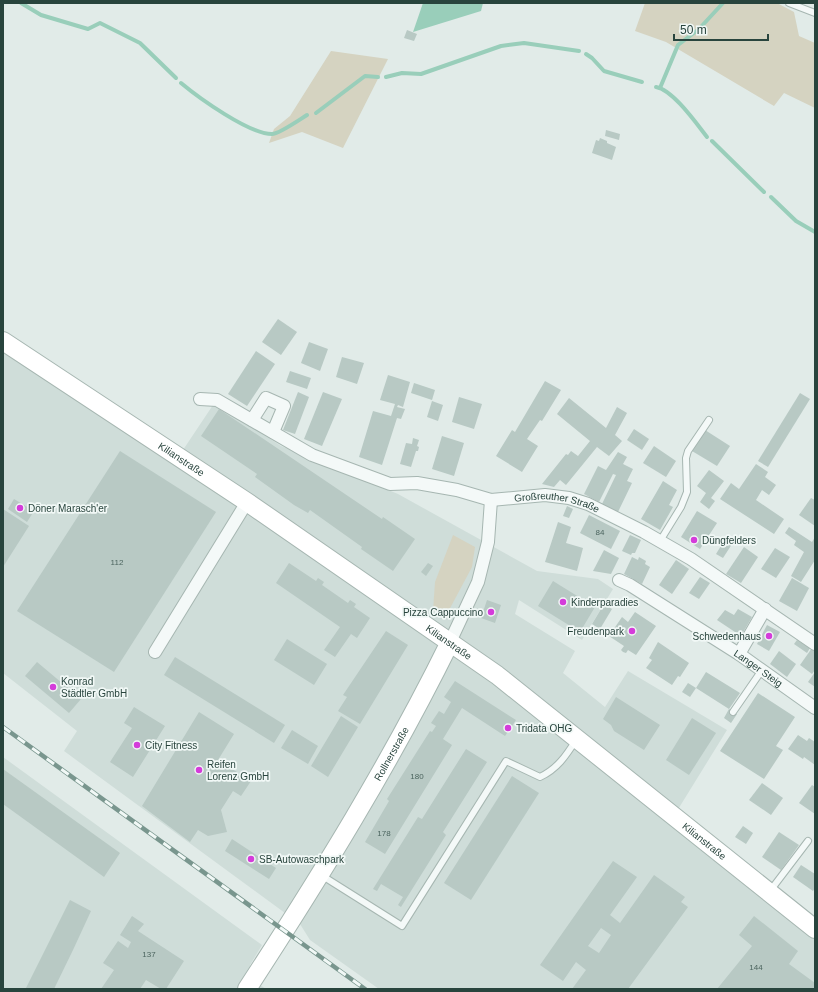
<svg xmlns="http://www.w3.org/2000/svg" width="818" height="992" viewBox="0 0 818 992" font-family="Arial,sans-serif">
<rect width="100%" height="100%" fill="#e1ebe8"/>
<g fill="#cfddd9">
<path d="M3,352L177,459L215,402L281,446L398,494L537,571L598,579L613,589L582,640L519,600L515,614L575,651L563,673L605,707L628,671L727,730L677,811L815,929V989H379L310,940L300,924L64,751L77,731L3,673Z"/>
<path d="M3,757L262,945L250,965L260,985L266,989H3Z"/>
</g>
<g fill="#d5d3c1">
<path d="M645,3H777L794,12L799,36L815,43V108L784,93L774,106L666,42L635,31Z"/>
<path d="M331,51L388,59L343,148L302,132L269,143L274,129L290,116Z"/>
<path d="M453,535L475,547L472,567L448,612L433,611L435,582Z"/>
</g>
<path fill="#99ceba" d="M423,3H483L481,11L413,32Z"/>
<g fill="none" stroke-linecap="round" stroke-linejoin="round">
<g stroke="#99ceba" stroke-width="4">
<path d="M21,3L41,15L88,29L100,23L140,43L176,78"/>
<path d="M586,54L592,58L604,71L642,82"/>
<path d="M386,77L402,73L421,74L501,46L524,43L579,51"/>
<path d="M181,83C199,98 249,134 272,134C279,134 299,120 307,115"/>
<path d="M656,87C673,90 696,123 707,137"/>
<path d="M660,88L678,45L699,29L723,3"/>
<path d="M316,113L365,76L378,77"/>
<path d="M712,141L764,192"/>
<path d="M771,197L796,221L815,232"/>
</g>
</g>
<g fill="#b8c9c4" fill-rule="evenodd">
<path d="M407,30L417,34L414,41L404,38Z"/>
<path d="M606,130L620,134L619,140L605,136Z"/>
<path d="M600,138L607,141V143L616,147L612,160L592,153L596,140L599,141Z"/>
<path d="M278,319L297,332L281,355L262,342Z"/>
<path d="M309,342L328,349L320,371L301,363Z"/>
<path d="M256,351L275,364L247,406L228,394Z"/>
<path d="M342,357L364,363L357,384L336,377Z"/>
<path d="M290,371L311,378L307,389L286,382Z"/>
<path d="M388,375L410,382L403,407L398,405L397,407L405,409L401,419L397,418L382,465L359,457L373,411L391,416L395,404L380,400Z"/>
<path d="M545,381L561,390L542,421L540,420L527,439L538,446L522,472L496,456L512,430L515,432Z"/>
<path d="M414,383L435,390L432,400L411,393Z"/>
<path d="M298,392L309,397L295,434L283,430Z"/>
<path d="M323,392L342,399L322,446L304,439Z"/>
<path d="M800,393L810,399L768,467L758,461Z"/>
<path d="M459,397L482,404L474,429L452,422Z"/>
<path d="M569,398L606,428L617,407L627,413L615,435L622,441L609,456L597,447L566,485L560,480L554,487L542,484L566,454L568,455L571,451L578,456L590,441L557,414Z"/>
<path d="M432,401L443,405L438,421L427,417Z"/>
<path d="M219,409L382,519L383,517L415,539L393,571L361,549L362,547L310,510L308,513L294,505L255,477L257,474L201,436Z"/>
<path d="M634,429L649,439L642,450L627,440Z"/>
<path d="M705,430L730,446L717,466L692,451Z"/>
<path d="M442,436L464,443L454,476L432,469Z"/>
<path d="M413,438L419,440L417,446L419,447L418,451H416L411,467L400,464L406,443L412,444Z"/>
<path d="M654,446L676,461L666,477L643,463Z"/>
<path d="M120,451L216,512L114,672L17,611Z"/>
<path d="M618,452L627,457L623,464L633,469L627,481L632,483L618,512L602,504L616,475L613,474L599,502L584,494L598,466L606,470Z"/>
<path d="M756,464L768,472L765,477L776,485L769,495L762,490L756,500L784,519L774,534L720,499L731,483L739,489Z"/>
<path d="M709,470L724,481L711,498L715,501L709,509L700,502L706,493L697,486Z"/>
<path d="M663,481L677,490L669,505L673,507L660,530L641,519Z"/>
<path d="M811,498L815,500V526L799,515Z"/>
<path d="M14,499L34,511L27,522L8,509Z"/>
<path d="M567,506L573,509L569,518L563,516Z"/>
<path d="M3,509L29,526L3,567Z"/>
<path d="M697,511L717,523L700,549L681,537Z"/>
<path d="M589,515L620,531L611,549L580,533Z"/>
<path d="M558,522L571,527L566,543L583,548L577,571L545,562Z"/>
<path d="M789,527L812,542L815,537V560L801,582L791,576L804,552L794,545L796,541L785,533Z"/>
<path d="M630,535L641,540L635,553H632L631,555L622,551Z"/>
<path d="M727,536L734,541L723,558L716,554Z"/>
<path d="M744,547L758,557L741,583L726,574Z"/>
<path d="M775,548L790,557L776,578L761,569Z"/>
<path d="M604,550L619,558L611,574L593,571Z"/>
<path d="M632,557L638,560L639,557L646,561L645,564L650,567L642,584L624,574Z"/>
<path d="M676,560L689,569L672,594L659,585Z"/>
<path d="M289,563L316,581L318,578L324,582L322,585L348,603L350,600L356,604L354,607L370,618L357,638L351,634L335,657L324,650L340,627L276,583Z"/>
<path d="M428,563L433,566L426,576L421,572Z"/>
<path d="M700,577L710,583L699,599L689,593Z"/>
<path d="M792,578L809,588L797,611L779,601Z"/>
<path d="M553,581L595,607L580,632L538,606Z"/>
<path d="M487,600L501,605L495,623L481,618Z"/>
<path d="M604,604L612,609L600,629L592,624Z"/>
<path d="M738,609L752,617L741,636L717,620L725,610L734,615Z"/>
<path d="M635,612L656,626L636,655L628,650L626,653L623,652L621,650L624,646L609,636L622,617L628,622Z"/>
<path d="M767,625L780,632L769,651L757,644Z"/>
<path d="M386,631L408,645L360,724L338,711L347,697L343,695Z"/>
<path d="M287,639L327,664L314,685L274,660Z"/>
<path d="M797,640L810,648L807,653L794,644Z"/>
<path d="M658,642L689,663L680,677L678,676L672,685L646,668L652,660L649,658Z"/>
<path d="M812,648L815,651V670L812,674L800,665Z"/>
<path d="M779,651L796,664L787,677L770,664Z"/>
<path d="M175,657L285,725L274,743L164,675Z"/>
<path d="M37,662L81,699L69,713L25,676Z"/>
<path d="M706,672L740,693L729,709L737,714L731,723L724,718L729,709L696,688Z"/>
<path d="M815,672V687L808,682Z"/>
<path d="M455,681L516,720L505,736L462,708L443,739L452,745L385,854L365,842L389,801L387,799L430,731L432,732L436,726L431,723L439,711L444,714L451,702L444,697Z"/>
<path d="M688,683L696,688L690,697L682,692Z"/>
<path d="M758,693L795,717L776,746L783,750L764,779L720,751Z"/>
<path d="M616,697L660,725L644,750L614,731L611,725L603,719Z"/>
<path d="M134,707L165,726L133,777L110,762L132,728L124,723Z"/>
<path d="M199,712L234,734L218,760L251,781L241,796L233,791L221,810L227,832L208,836L198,830L190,842L142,806Z"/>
<path d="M341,716L358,727L328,777L311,766Z"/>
<path d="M692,718L716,733L689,775L666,760Z"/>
<path d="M292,730L318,746L308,764L281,748Z"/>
<path d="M798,735L807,741L809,738L815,742V765L804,757L803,759L788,749Z"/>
<path d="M466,749L487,762L443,832L446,835L401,907L398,905L403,897L381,884L377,891L373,889L418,817L422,819Z"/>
<path d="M3,769L120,853L104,877L3,804Z"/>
<path d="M512,776L539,793L471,900L444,883Z"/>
<path d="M762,783L783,798L771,815L749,800Z"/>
<path d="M812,785L815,787V814L799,803Z"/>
<path d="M743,826L753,833L746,844L735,837Z"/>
<path d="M779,832L799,845L781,870L762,857Z"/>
<path d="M232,839L276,868L269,879L225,851Z"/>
<path d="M613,861L637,877L610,915L620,923L654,875L685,897L681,902L688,907L628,989H572L586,970L576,962L563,981L540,965ZM601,928L611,935L599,953L588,946Z"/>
<path d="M801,865L815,874V888L813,891L793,877Z"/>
<path d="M70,900L91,911L73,950L54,989H28L26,988Z"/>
<path d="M132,916L144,924L138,931L184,961L166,989H161L146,980L140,989H101L114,970L103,963L118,941L128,948L131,942L120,935Z"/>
<path d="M754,916L798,951L789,964L815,983V989H717L752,946L739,935Z"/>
</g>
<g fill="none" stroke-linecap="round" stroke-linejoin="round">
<defs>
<g id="lane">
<path d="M789,3L815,13"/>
<path d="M660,541L681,507L687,492L686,458L688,451L709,420"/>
<path d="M733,712L762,670"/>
<path d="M321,875L402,926L506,761L540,777C557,769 566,756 576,740"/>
<path d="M770,891L808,841"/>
</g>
<g id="street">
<path id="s1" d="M200,399L217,400L312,455L390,484L417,483L457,490L491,500L545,495L569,498L588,504L644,532L691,559L815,644"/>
<path d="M252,420L266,398L284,406L273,432"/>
<path id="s2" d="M619,580L630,585L739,654L815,708"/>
<path d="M450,642L478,582L488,542L491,500"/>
<path d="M155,652L247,502"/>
<path d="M739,654L765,609"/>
</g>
<g id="secondary">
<path id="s3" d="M3,341L247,502L497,675L815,929"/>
<path id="s4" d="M247,989C320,877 391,762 450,642"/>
</g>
</defs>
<use href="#lane" stroke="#a6b6b1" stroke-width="8"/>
<use href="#street" stroke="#a6b6b1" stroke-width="14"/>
<use href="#secondary" stroke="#a6b6b1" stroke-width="20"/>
<use href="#lane" stroke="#f4f9f8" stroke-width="6"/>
<use href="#street" stroke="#f4f9f8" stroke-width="12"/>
<use href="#secondary" stroke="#fff" stroke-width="18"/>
<defs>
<path id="rail" d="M3,727L365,989"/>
</defs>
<use href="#rail" stroke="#79968e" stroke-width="4.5"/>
<use href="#rail" stroke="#f1f8f6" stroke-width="3" stroke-dasharray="9" stroke-linecap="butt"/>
</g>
<g fill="#d43cda" stroke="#f1f8f6" stroke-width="1.5">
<circle cx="20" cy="508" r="4"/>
<circle cx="694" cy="540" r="4"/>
<circle cx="563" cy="602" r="4"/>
<circle cx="491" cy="612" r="4"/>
<circle cx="632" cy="631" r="4"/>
<circle cx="769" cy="636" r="4"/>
<circle cx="53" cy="687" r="4"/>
<circle cx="508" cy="728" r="4"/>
<circle cx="137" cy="745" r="4"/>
<circle cx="199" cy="770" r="4"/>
<circle cx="251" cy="859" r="4"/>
</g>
<g text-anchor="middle" stroke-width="3.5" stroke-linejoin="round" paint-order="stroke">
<g font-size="8" fill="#4c655f">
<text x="600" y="535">84</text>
<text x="117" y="565">112</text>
<text x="417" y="779">180</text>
<text x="384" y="836">178</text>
<text x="149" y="957">137</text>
<text x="756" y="970">144</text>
</g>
<g font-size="10" fill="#28443d" stroke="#f1f8f6">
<text dy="4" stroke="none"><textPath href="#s3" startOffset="214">Kilianstraße</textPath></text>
<text dy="4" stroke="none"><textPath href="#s1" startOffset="380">Großreuther Straße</textPath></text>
<text dy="4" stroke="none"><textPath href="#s3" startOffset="538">Kilianstraße</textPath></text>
<text dy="4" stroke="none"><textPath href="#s2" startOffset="165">Langer Steig</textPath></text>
<text dy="4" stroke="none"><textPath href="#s4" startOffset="276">Rollnerstraße</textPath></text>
<text dy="4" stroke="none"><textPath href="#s3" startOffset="862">Kilianstraße</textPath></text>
</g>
<g font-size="10" fill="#28443d" stroke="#f1f8f6" text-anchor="start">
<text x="28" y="512">Döner Marasch'er</text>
<text x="702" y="544">Düngfelders</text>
<text x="571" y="606">Kinderparadies</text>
<text x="483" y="616" text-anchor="end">Pizza Cappuccino</text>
<text x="624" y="635" text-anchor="end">Freudenpark</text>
<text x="761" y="640" text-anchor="end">Schwedenhaus</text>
<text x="61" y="685">Konrad<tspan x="61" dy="12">Städtler GmbH</tspan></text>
<text x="516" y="732">Tridata OHG</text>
<text x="145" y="749">City Fitness</text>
<text x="207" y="768">Reifen<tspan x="207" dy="12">Lorenz GmbH</tspan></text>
<text x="259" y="863">SB-Autowaschpark</text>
</g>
</g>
<rect width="818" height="992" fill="none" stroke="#28443d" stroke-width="8"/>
<path d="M674 34v6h94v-6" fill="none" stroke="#28443d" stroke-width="2"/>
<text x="680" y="34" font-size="12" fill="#28443d" stroke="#f1f8f6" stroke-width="3" paint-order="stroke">50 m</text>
</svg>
